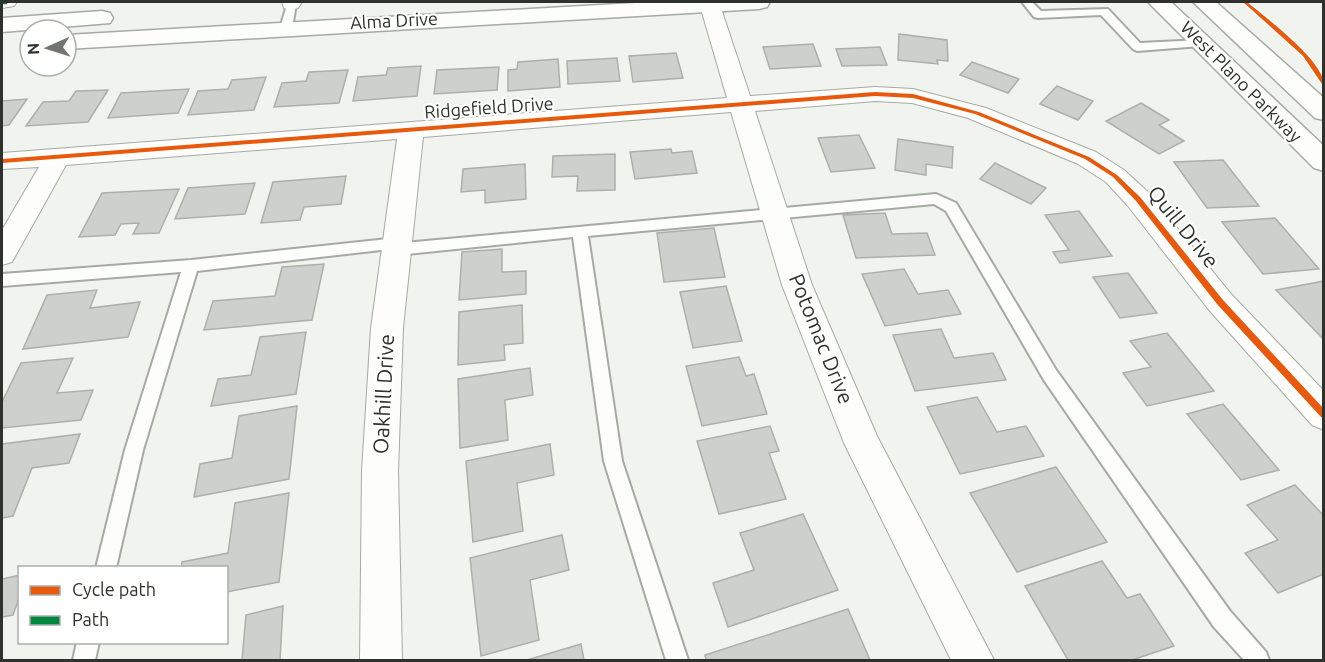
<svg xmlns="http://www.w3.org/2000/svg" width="1325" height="662" viewBox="0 0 1325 662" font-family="Ubuntu,sans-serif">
<rect width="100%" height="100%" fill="#f1f4ee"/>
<g fill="#cdd0cc" stroke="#acb0ab" stroke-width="1.5">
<path d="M899,34L947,40L948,61L937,60L938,64L898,60Z"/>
<path d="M813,44L821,66L770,69L763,47Z"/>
<path d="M880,47L887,65L842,66L836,49Z"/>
<path d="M676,53L683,78L633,82L629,56Z"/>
<path d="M617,58L620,81L568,84L567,61Z"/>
<path d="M558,59L560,87L508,91V70L517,69L518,62Z"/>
<path d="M972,62L1019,79L1008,93L960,75Z"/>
<path d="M421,66L417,96L353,101L358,77L386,75L388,68Z"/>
<path d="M499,67L497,90L434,94L437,70Z"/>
<path d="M348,70L339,103L274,107L282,83L306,81L309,72Z"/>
<path d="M266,77L254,110L188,115L198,91L228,89L232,80Z"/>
<path d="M1057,86L1093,101L1078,120L1040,104Z"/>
<path d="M189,89L178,113L108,118L121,93Z"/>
<path d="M108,90L88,122L26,126L43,102L69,101L76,91Z"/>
<path d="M27,99L9,125L2,126V101Z"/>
<path d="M1141,103L1169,120L1159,125L1184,141L1159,154L1106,121Z"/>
<path d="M859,135L875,168L831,172L818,138Z"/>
<path d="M898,139L953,147L952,168L926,164V175L895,170Z"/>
<path d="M671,149L672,153L692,151L697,173L635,179L630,152Z"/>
<path d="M615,154V190L577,191L578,176L552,177L553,156Z"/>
<path d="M1223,160L1259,206L1207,208L1174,162Z"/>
<path d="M995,163L1046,188L1031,204L980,179Z"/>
<path d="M525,164L526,199L485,203V190L461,192L463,169Z"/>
<path d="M346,176L341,204L304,207L300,220L261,223L273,182Z"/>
<path d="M255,183L245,214L175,219L188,188Z"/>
<path d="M179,189L159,233L133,234L139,223L121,224L115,235L79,237L102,193Z"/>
<path d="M1079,211L1112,256L1060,263L1053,252L1069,250L1045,215Z"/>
<path d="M885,213L892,234L927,233L935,255L856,258L843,215Z"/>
<path d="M1275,218L1319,269L1263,274L1222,222Z"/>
<path d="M714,228L725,277L664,282L657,233Z"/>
<path d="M502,249V272L526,271V294L459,300L462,252Z"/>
<path d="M324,264L312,320L204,330L213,301L275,296L282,267Z"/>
<path d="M904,269L918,294L948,290L961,314L885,326L862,274Z"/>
<path d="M1128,273L1157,313L1120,318L1093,277Z"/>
<path d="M1324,281V340L1276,290Z"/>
<path d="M726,286L742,341L693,348L680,292Z"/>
<path d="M97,290L90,308L140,302L128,337L23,349L47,295Z"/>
<path d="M522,305L523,343L504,345L505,360L458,365L459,312Z"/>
<path d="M941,329L954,358L993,353L1006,380L915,391L893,335Z"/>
<path d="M306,332L296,394L211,406L218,379L251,375L260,337Z"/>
<path d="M1167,333L1214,391L1147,406L1123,373L1151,367L1130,341Z"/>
<path d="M739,357L746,376L754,374L767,414L702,426L686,366Z"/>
<path d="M73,358L57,393L93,390L81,420L2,428V402L21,363Z"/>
<path d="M530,368L533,395L505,400L508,440L460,448L458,379Z"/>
<path d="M977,397L997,432L1026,426L1044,456L960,474L927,407Z"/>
<path d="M1223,404L1279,470L1241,480L1187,414Z"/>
<path d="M297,406L289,479L194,497L200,464L232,458L239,416Z"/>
<path d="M770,426L779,451L769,453L786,499L719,514L697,441Z"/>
<path d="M80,434L69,463L32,468L13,516L2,518V444Z"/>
<path d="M550,444L554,475L517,483L523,531L473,542L466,461Z"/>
<path d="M1056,467L1107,542L1017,572L970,493Z"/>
<path d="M1295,485L1324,516V574L1278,593L1245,553L1278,540L1247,505Z"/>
<path d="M289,493L279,582L226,592V568H181L182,562L228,553L235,503Z"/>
<path d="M803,514L838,590L728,627L713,583L754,570L740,533Z"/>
<path d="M562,535L569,570L530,580L539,640L481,656L470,558Z"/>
<path d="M1102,561L1127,598L1140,594L1174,646L1132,660H1068L1025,586Z"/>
<path d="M20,575V595L13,615L2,617V579Z"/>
<path d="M283,606L280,660H242L246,615Z"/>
<path d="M848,609L870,660H706L705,655Z"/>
<path d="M581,644L584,660H527Z"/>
</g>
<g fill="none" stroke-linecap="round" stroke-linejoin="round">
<defs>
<g id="lane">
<path d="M288,2L296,4L292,28L286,31L280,28Z"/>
<path d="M1022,2H1032L1041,11L1108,9L1140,43L1201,40L1207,43L1201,46L1137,51L1133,49L1101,15L1038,18L1034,17Z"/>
<path d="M936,194L956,203L1056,370L1230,611L1266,652L1269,660H1244L1214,627L1044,380L946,211L934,204L588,236L622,461L688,660H666L604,461L573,237L397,255L390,249L197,271L143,450L116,568H96L125,450L181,272L2,286V274L191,260L397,238L404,243Z"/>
<path d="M77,642H99L95,660H73Z"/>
</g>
<g id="street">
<path d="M2,2H17L14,6L2,8Z"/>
<path d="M282,2H302L298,8L291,10L284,8Z"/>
<path d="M699,2H719L750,96L875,87L913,89L986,108L1096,152L1124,170L1148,192L1231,294L1324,391V430L1312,425L1209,310L1128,206L1106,182L1078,164L968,118L912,103L875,101L755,111L812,285L877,436L994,660H951L844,443L782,285L731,112L423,137L403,328L398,471L402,660H360L362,471L371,328L397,139L66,165L12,262L2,265V230L39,167L2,169V153L727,98Z"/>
</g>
<g id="secondary">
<path d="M653,2H770L767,7L759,9L66,49V35Z"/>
<path d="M1148,2H1171L1324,146V171L1314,168Z"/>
<path d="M1193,2H1216L1324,98V120L1315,118Z"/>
<path d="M102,11L110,13L113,18L110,23L2,32V18Z"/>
</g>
</defs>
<use href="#lane" stroke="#a6a9a4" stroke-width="4"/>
<use href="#street" stroke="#a6a9a4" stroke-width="2"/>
<use href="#secondary" stroke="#a6a9a4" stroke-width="3"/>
<use href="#lane" fill="#fdfdfc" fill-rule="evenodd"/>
<use href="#street" fill="#fdfdfc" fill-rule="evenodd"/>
<use href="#secondary" fill="#fdfdfc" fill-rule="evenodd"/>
<path stroke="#00873e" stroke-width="4.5" stroke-dasharray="9 4.5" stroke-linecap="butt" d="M2,2H7"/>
<defs>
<g id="cycleway">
<path d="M1243,2H1247C1266,18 1324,61 1324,85L1322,84L1303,56Z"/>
<path d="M875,92L913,94L979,112L1089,157L1117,175L1140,197L1223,300L1324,409V418L1321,417L1217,304L1136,201L1113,177L1085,159L975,114L913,98L875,96L2,163V159Z"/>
</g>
</defs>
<use href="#cycleway" stroke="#fff" stroke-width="3"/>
<use href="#cycleway" fill="#e8590c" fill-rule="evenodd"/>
</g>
<g text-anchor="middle" stroke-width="4.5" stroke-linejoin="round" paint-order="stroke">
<g font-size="18" fill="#2e312c" stroke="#fff">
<text transform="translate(394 21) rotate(-3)" y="6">Alma Drive</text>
<text transform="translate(1241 82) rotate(45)" y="6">West Plano Parkway</text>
<text transform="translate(489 108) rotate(-4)" y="6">Ridgefield Drive</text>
</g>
<g font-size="21" fill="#2e312c" stroke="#fff">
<text transform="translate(1183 227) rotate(51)" y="7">Quill Drive</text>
<text transform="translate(821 339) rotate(68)" y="7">Potomac Drive</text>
<text transform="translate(384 394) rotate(-87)" y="7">Oakhill Drive</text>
</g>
</g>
<rect width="1325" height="662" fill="none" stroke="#2e312c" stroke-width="6"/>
<rect x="18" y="566" width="210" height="78" fill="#ffffff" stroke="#abadab" stroke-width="1.5"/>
<rect x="30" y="586" width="30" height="9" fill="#e8590c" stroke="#abadab" stroke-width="1.5"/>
<text x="72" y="596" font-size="18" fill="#2e312c">Cycle path</text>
<rect x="30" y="616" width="30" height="9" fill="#00873e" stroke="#abadab" stroke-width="1.5"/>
<text x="72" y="626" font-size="18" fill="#2e312c">Path</text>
<g transform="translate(48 48) rotate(267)"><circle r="28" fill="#ffffff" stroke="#abadab" stroke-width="1.5"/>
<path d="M0-4.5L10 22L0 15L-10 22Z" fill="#727570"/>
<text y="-9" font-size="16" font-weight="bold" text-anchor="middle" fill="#2e312c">N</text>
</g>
</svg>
